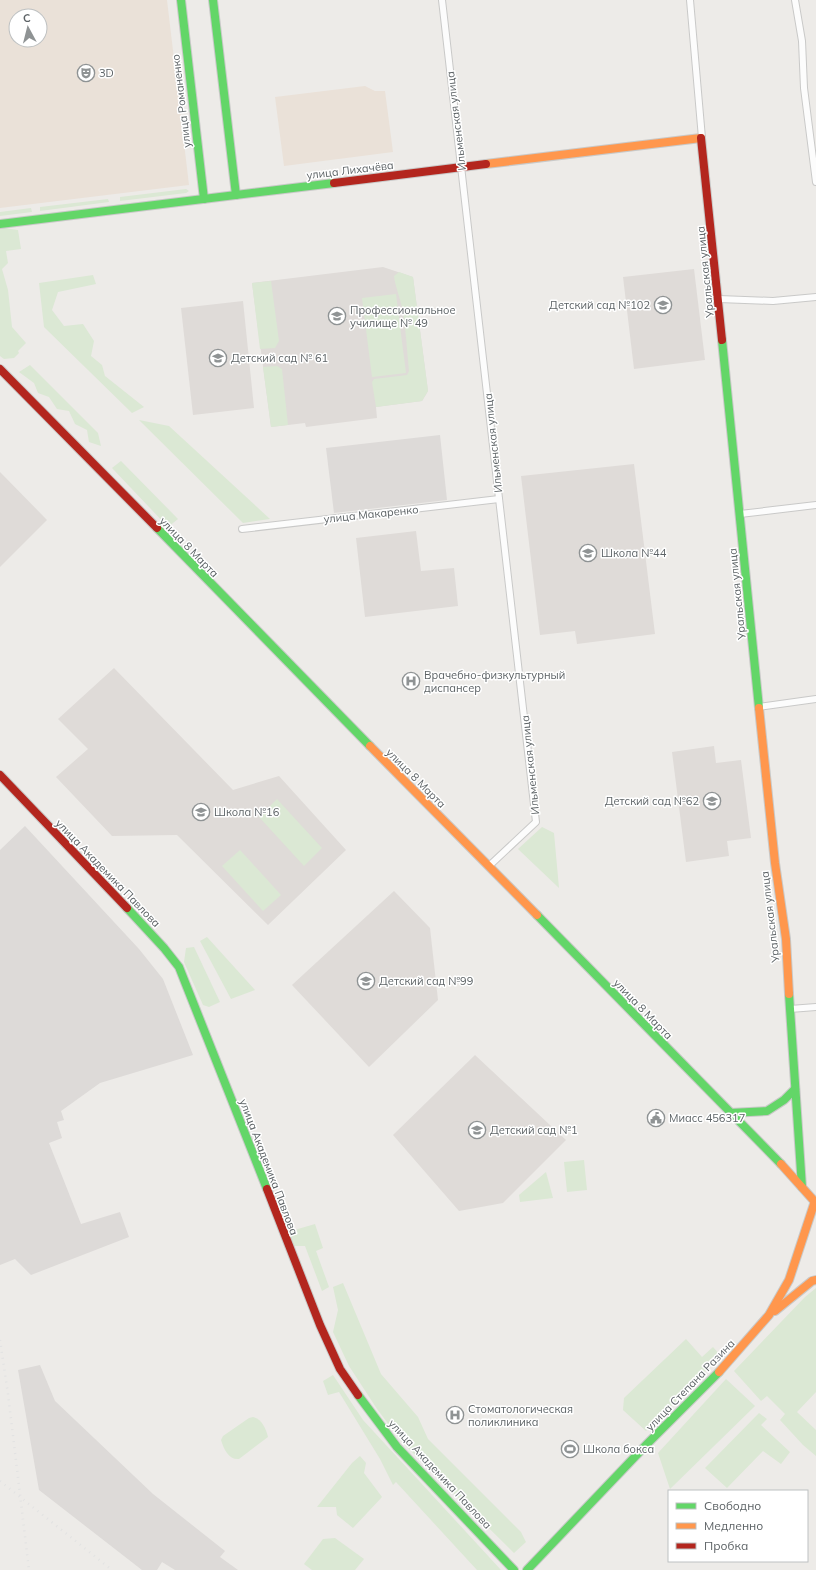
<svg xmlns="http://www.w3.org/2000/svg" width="816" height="1570" viewBox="0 0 816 1570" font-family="Mulish,sans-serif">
<rect width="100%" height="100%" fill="#edebe8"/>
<g fill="#eae1d8" fill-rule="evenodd">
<path d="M0,0H167L189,185L0,208ZM16,16H40V40H16Z"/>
<path d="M365,86L375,91H385L393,152L284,166L275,97Z"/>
</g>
<g fill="#dddad8">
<path d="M440,435L447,500L334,513L326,448Z"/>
<path d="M25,826L139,949L163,979L193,1055L100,1083L61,1111L64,1120L57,1122L62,1138L49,1143L81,1224L120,1212L129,1237L31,1275L15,1259L0,1265V850Z"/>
<path d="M40,1365L55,1401L153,1494L225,1551L220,1557L238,1570H175L162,1562L157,1570H142L39,1490L18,1370Z"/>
</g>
<g fill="#dfdbd8">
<path d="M383,267L413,277L428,391L422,401L376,407L377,418L306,427L305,423L271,427L252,283Z"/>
<path d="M694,269L705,360L634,369L623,277Z"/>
<path d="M243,301L254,408L193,415L181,308Z"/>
<path d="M634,464L655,634L577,644L575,631L540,635L521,476Z"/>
<path d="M0,472L47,520L0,567Z"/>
<path d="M416,531L421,571L454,568L458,606L365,617L356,538Z"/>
<path d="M114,668L233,790L279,776L346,850L268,925L177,835L112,836L56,777L88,749L58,719Z"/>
<path d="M714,746L716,763L741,760L751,838L727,841L729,856L686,862L672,752Z"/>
<path d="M394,891L430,928L438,1000L369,1067L292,985Z"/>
<path d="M475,1055L566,1140L503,1203L459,1211L393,1135Z"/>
</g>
<g fill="#dbe8d4">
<path d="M186,189L189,191L186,193L120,201V197Z"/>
<path d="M108,199L109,202L40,211V207Z"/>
<path d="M31,208L32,212L0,216V212Z"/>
<path d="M4,228L18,230L21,249L6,251L8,263L2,269L8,290L12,327L26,343L18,351L19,353L14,358L4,359L0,356V229Z"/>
<path d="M399,272L413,277L428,391L422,401L376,407L372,382L374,379L407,375L409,371C407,352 406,331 403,312C401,300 395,286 394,276Z"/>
<path d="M93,275L96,284L58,292L52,310L64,326L83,324L94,341L91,356L102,365L105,376L144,407L132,413L44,327L39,283Z"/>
<path d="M271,281L279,341L275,348L260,349L252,283Z"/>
<path d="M396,294L406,373L372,377L362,298Z"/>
<path d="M30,365L98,433L101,446L89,442L87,430L75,424L69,411L57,409L49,397L38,393L34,383L19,372Z"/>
<path d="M277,366L282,369L288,425L271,427L263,367Z"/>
<path d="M139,420L169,426L270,519L243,523Z"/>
<path d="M121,461L178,519L168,527L112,468Z"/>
<path d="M277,799L322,848L304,866L259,817Z"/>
<path d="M542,827L554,833L559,888L518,849Z"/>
<path d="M240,850L281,895L263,911L222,866Z"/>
<path d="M207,937L255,990L231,999L200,941Z"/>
<path d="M194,947L220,1002L209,1007L203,1005L184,962L186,948Z"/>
<path d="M584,1160L587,1190L567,1192L564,1162Z"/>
<path d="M546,1172L553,1198L520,1202L519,1195Z"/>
<path d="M315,1224L323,1248L316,1251L329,1287L322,1291L305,1246H293L288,1236L291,1231Z"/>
<path d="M343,1283L381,1374L418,1417L428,1439L521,1532L526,1542L514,1553L402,1442L377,1409L349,1366L333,1332L338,1310L333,1287Z"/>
<path d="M816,1288V1392L797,1412L816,1430V1456L803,1445L780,1420L785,1414L767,1396L761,1401L734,1371L805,1297Z"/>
<path d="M686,1339L702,1357L713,1347L721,1356L646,1431L623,1410L624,1398Z"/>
<path d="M333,1375L363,1420L501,1570H477L396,1482L393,1485L380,1459L339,1392L328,1395L323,1381Z"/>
<path d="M726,1379L755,1406L670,1489L658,1453Z"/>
<path d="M759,1413L767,1419L761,1425L790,1452L781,1464L763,1451L727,1488L705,1468Z"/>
<path d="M253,1417C262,1419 266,1429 268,1437L239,1459C229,1460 224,1450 221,1440L223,1436L249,1418Z"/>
<path d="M360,1456L366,1463L364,1473L382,1497L353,1528L337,1515L336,1507H317L352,1463Z"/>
<path d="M335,1538L364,1559L355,1570H312L304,1564L323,1539Z"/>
</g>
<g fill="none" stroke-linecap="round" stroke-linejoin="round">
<defs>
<g id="street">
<path d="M442,0L536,822L489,866"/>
<path d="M690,0L702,138"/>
<path d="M795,0L802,41L804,88L816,182"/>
<path d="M719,299L773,301L816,297"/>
<path d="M740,514L816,505"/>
<path d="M242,529L499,499"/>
<path d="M759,707L816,699"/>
<path d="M790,1009L816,1007"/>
</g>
<g id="fast">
<path d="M181,0L204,199"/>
<path d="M213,0L236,195"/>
<path d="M0,224L334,183"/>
<path d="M722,340L759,708"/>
<path d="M157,528L370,746"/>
<path d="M127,908L164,948L179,967L267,1189"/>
<path d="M537,915L781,1164"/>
<path d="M789,994L802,1187"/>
<path d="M730,1113L767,1111L784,1100L795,1089"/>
<path d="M358,1395L397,1447L514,1570"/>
<path d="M527,1570L648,1443L719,1372"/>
</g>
<g id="slow">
<path d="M486,164L701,138"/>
<path d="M759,708L775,863L786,939L789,994"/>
<path d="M370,746L537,915"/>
<path d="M781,1164L816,1203"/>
<path d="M775,1311L812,1281L816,1280"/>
<path d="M719,1372L769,1315L789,1280L815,1201"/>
</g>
<g id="jam">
<path d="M701,138L722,340"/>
<path d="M334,183L486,164"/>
<path d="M0,369L157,528"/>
<path d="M0,775L127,908"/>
<path d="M267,1189L320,1325L340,1369L358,1395"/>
</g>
</defs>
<use href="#street" stroke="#c9c9c8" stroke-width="8"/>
<use href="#fast" stroke="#c9c9c8" stroke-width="10"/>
<use href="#slow" stroke="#c9c9c8" stroke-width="10"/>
<use href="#jam" stroke="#c9c9c8" stroke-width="10"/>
<use href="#street" stroke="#fcfcfc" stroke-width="6"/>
<use href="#fast" stroke="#63d668" stroke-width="8"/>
<use href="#slow" stroke="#ff974d" stroke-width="8"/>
<use href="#jam" stroke="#b3261e" stroke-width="8"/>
<g stroke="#e2e2e2" stroke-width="2.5" stroke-dasharray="1 5" stroke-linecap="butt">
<path d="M0,1340L8,1394L29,1570"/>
<path d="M0,1481L112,1570"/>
</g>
</g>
<defs>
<symbol id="theatre-ring" viewBox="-11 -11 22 22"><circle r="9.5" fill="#fff" stroke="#8f9394" stroke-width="1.5"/><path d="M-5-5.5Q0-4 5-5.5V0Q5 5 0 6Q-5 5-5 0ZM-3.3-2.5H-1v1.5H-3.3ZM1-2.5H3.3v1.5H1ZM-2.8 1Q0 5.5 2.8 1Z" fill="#8f9394"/></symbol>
<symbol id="school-ring" viewBox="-11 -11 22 22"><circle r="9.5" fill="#fff" stroke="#8f9394" stroke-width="1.5"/><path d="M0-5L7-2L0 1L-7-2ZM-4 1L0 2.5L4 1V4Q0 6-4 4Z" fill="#8f9394"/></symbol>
<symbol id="university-ring" viewBox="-11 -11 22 22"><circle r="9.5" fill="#fff" stroke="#8f9394" stroke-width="1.5"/><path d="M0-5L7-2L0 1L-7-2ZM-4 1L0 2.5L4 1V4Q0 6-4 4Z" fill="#8f9394"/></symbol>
<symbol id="hospital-ring" viewBox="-11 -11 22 22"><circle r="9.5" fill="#fff" stroke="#8f9394" stroke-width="1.5"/><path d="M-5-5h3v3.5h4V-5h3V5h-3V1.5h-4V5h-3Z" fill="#8f9394"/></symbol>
<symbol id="civic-ring" viewBox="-11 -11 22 22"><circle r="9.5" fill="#fff" stroke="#8f9394" stroke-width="1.5"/><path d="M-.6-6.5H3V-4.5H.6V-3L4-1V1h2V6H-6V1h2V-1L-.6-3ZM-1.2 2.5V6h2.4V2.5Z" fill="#8f9394"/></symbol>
<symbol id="stadium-ring" viewBox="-11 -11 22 22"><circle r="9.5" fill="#fff" stroke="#8f9394" stroke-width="1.5"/><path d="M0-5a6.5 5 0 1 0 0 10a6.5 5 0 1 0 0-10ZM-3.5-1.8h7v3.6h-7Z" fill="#8f9394"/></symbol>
</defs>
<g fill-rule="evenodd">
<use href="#theatre-ring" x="76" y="63" width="20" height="20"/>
<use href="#school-ring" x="653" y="295" width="20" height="20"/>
<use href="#university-ring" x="327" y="306" width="20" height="20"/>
<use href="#school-ring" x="208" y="348" width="20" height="20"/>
<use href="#school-ring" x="578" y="543" width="20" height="20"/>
<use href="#hospital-ring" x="401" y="671" width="20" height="20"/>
<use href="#school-ring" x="702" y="791" width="20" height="20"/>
<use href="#school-ring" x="191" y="802" width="20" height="20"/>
<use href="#school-ring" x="356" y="971" width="20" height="20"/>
<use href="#civic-ring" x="646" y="1108" width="20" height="20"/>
<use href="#school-ring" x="467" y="1120" width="20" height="20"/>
<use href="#hospital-ring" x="445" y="1405" width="20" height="20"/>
<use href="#stadium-ring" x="560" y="1439" width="20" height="20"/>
</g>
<g text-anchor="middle" stroke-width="3" stroke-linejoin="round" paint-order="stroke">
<g font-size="11" fill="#5d6366" stroke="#fff" text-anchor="start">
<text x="99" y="77">3D</text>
<text x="650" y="309" text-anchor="end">Детский сад №102</text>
<text x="350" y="314">Профессиональное<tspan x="350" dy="13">училище № 49</tspan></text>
<text x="231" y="362">Детский сад № 61</text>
<text x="601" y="557">Школа №44</text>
<text x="424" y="679">Врачебно-физкультурный<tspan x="424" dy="13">диспансер</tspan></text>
<text x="699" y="805" text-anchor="end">Детский сад №62</text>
<text x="214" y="816">Школа №16</text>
<text x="379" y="985">Детский сад №99</text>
<text x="669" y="1122">Миасс 456317</text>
<text x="490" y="1134">Детский сад №1</text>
<text x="468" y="1413">Стоматологическая<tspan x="468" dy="13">поликлиника</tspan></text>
<text x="583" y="1453">Школа бокса</text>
</g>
<g font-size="11" fill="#5d6366" stroke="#fff">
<text transform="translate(181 101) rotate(-97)" y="4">улица Романенко</text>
<text transform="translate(456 121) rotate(-97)" y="4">Ильменская улица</text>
<text transform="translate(350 170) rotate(-7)" y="4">улица Лихачёва</text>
<text transform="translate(705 272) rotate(-96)" y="4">Уральская улица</text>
<text transform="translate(493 443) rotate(-96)" y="4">Ильменская улица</text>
<text transform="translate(371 514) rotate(-6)" y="4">улица Макаренко</text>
<text transform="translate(189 547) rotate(46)" y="4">улица 8 Марта</text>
<text transform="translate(737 594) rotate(-96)" y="4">Уральская улица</text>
<text transform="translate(530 765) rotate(-96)" y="4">Ильменская улица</text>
<text transform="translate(416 778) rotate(45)" y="4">улица 8 Марта</text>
<text transform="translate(108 873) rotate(46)" y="4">улица Академика Павлова</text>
<text transform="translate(770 917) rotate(-97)" y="4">Уральская улица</text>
<text transform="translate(643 1009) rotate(46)" y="4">улица 8 Марта</text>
<text transform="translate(269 1167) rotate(69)" y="4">улица Академика Павлова</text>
<text transform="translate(690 1385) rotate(-46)" y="4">улица Степана Разина</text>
<text transform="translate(440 1474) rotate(47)" y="4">улица Академика Павлова</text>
</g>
</g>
<rect x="668" y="1490" width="140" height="72" fill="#ffffff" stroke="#bec1c2"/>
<rect x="676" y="1503" width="20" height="6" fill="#63d668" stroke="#bec1c2"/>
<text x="704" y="1510" font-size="12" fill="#5d6366">Свободно</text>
<rect x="676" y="1523" width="20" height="6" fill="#ff974d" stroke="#bec1c2"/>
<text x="704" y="1530" font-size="12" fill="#5d6366">Медленно</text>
<rect x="676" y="1543" width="20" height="6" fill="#b3261e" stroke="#bec1c2"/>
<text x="704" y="1550" font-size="12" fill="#5d6366">Пробка</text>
<g transform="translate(28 28) rotate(353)"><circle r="19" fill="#ffffff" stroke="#bec1c2"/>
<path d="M0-3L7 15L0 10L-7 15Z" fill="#8f9394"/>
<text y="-6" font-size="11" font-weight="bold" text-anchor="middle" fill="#5d6366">С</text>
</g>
</svg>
